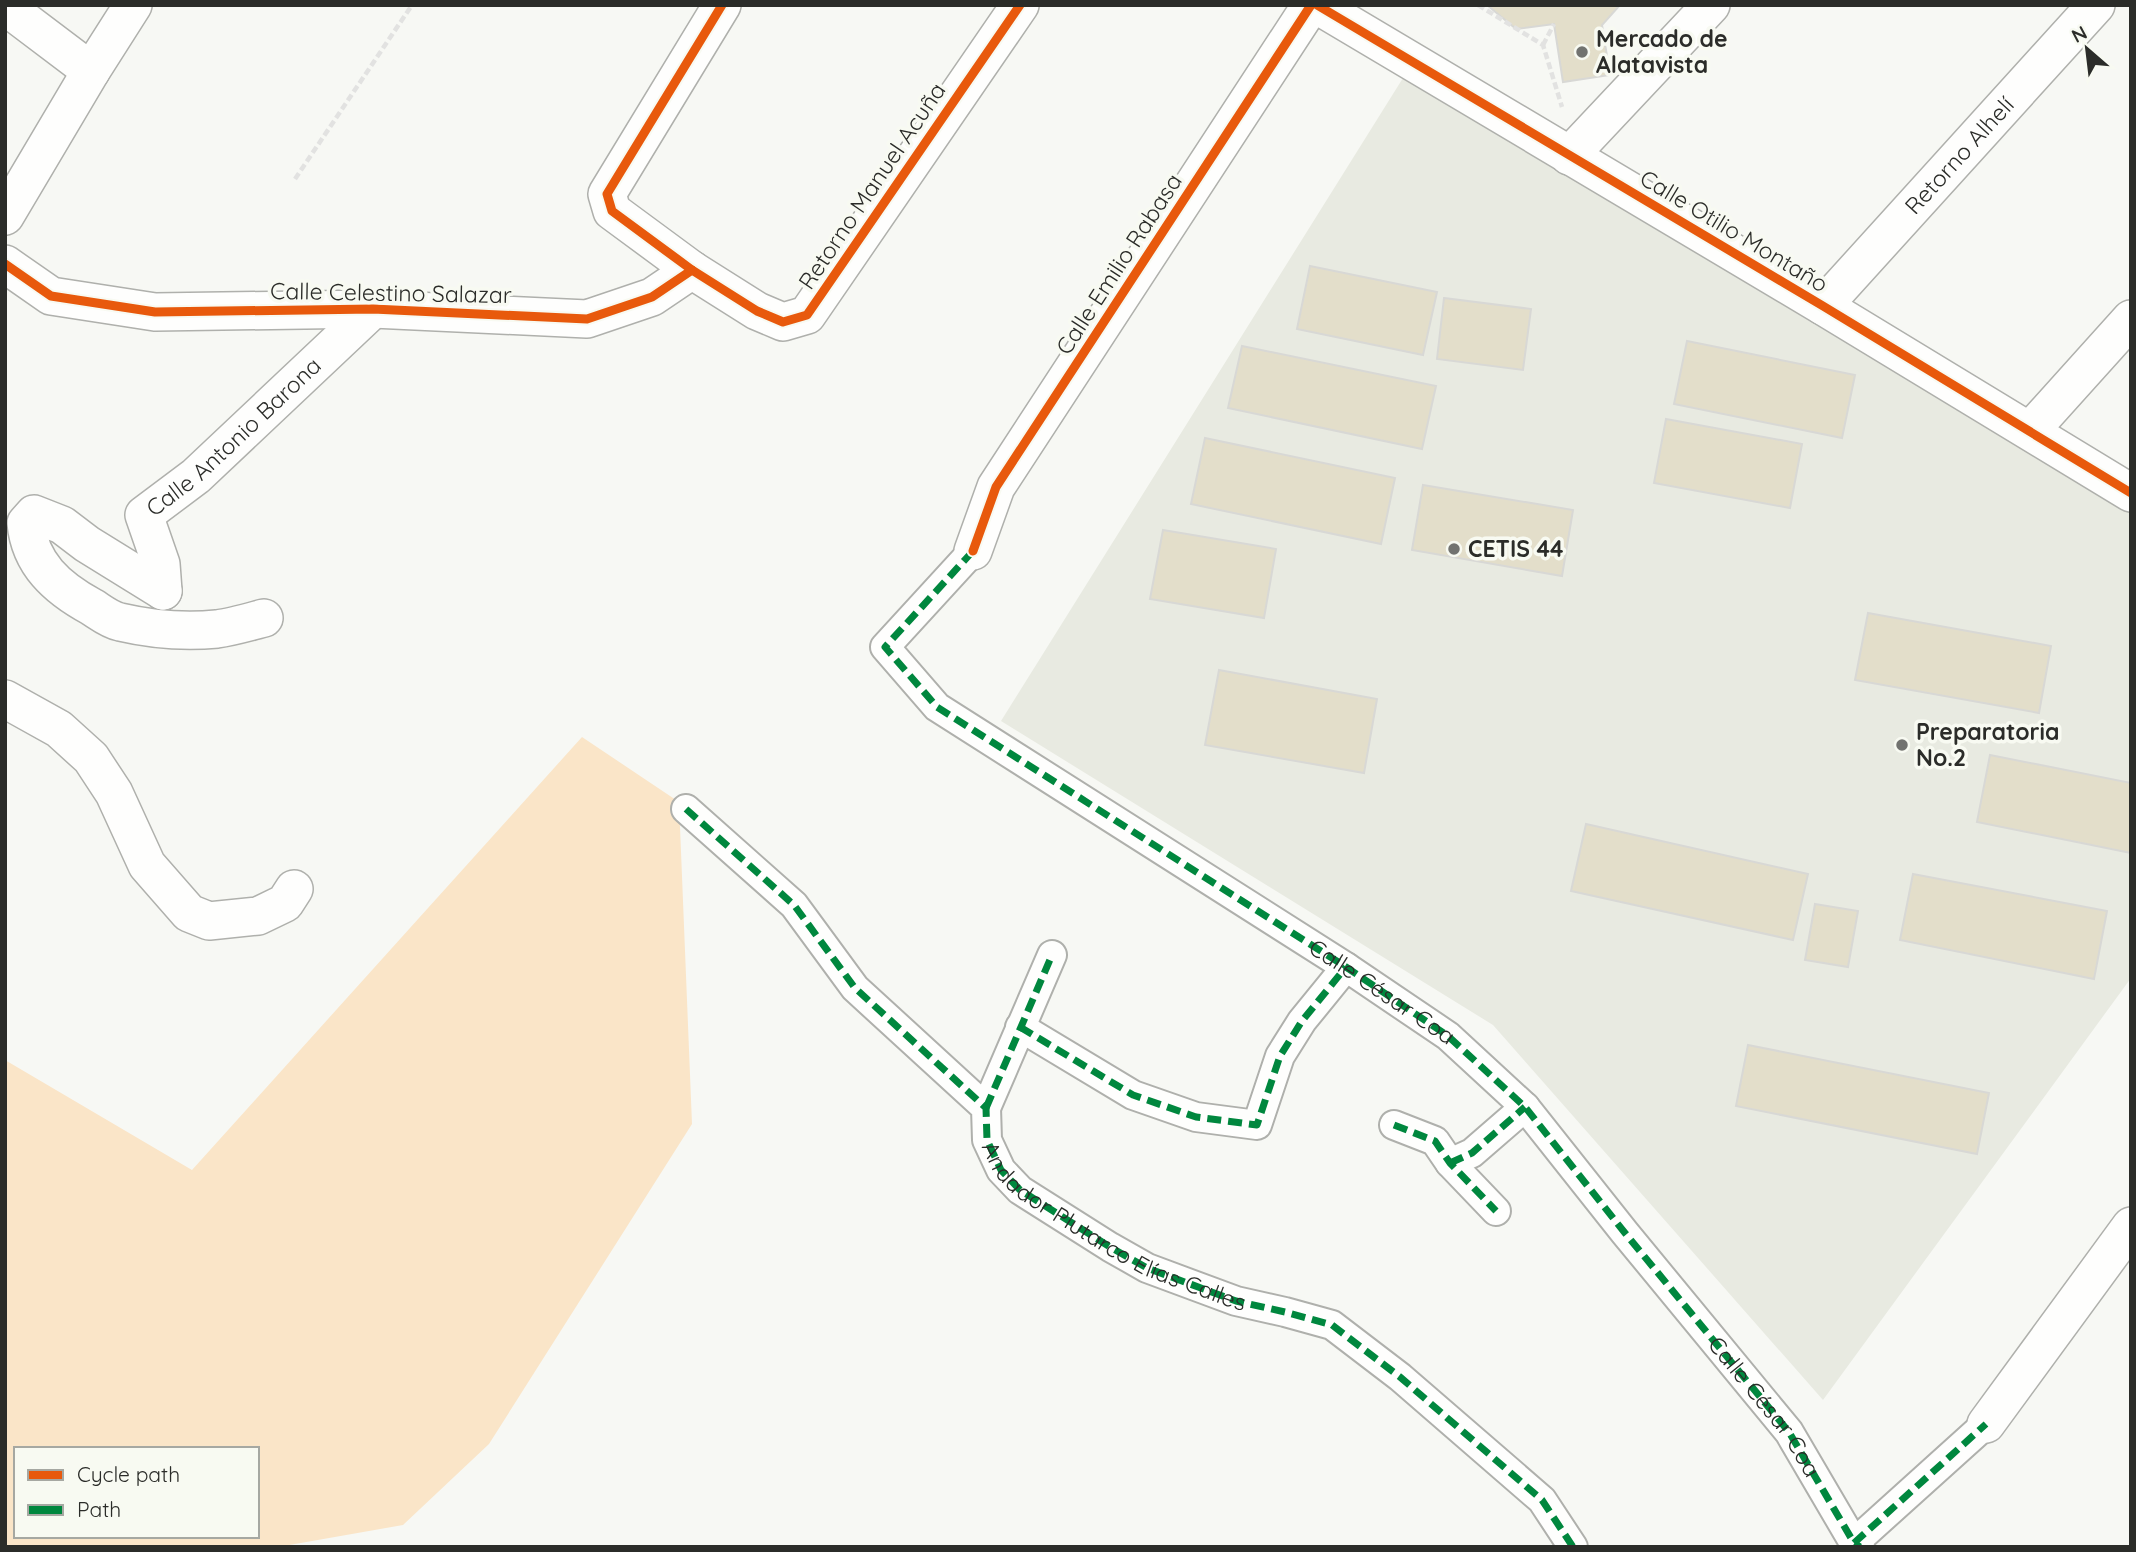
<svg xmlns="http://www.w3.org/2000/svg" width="2136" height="1552" viewBox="0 0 2136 1552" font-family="Quicksand,sans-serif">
<rect width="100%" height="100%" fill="#f7f8f4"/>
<path fill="#e8eae1" d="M1403,78L1909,377L2131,512V978L1823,1400L1493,1025L1001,721Z"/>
<path fill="#fae5c8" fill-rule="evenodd" d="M582,737L679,802L692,1124L489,1444L403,1525L278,1547H5V1060L192,1170ZM16,1449H257V1536H16Z"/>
<g fill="#e3deca" stroke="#d8d8d5" stroke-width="2">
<path d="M1487,5H1620L1602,25L1610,75L1563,82L1554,24L1516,29Z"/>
<path d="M1310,266L1437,292L1423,355L1297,329Z"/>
<path d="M1444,298L1531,309L1523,370L1437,359Z"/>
<path d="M1687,341L1855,375L1842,438L1674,404Z"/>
<path d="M1242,346L1436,386L1422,449L1228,408Z"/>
<path d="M1666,419L1802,444L1790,508L1654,483Z"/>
<path d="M1205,438L1395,478L1381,544L1191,504Z"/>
<path d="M1423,485L1573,510L1562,576L1412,550Z"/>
<path d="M1163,530L1276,549L1264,618L1150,599Z"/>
<path d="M1868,613L2051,646L2039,713L1855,680Z"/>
<path d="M1219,670L1377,699L1364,773L1205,745Z"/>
<path d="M1990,755L2131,783V853L1977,822Z"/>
<path d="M1586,824L1808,874L1793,940L1571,891Z"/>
<path d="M1913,874L2107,911L2094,979L1900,940Z"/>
<path d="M1815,904L1858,911L1848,967L1805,960Z"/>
<path d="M1748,1045L1989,1093L1977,1154L1736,1106Z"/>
</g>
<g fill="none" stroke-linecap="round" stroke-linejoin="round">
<defs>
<g id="pedestrian">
<path d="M973,551L885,647L937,707L1346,967L1448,1036L1525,1107L1625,1233L1789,1432L1854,1543L1860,1547"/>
<path d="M686,809L794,905L855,988L986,1108L987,1140L1001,1170L1020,1190L1110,1247L1147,1268L1236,1301L1285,1312L1332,1325L1400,1377L1542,1500L1573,1547"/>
<path d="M1020,1027L1133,1095L1196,1117L1257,1125L1280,1056L1302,1021L1346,967"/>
<path d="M986,1108L1052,955"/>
<path d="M1394,1125L1435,1141L1450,1163L1496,1211"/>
<path d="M1450,1163L1472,1153L1525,1107"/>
<path d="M1854,1543L1986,1424"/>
</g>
<g id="minor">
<path d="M722,5L607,194L612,211L692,270L757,311L783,322L807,315L1020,5"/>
<path d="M1317,5L1823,306L2131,493"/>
<path d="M5,6L91,71"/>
<path d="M1569,156L1711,5"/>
<path d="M5,216L91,71L133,5"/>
<path d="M5,264L51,296L155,312L373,309L587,319L652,297L692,270"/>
<path id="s1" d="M1823,306L2096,5"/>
<path d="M2030,431L2131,319"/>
<path d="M973,551L996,487L1311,5"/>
<path d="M163,591L87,544L62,525L34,514L26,523C30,564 57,588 92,607C100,612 110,620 120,622C150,629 186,632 217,629C232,627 249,622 264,618"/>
<path id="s2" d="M163,591L161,564L144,515L196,476L373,309"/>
<path d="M5,699L59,729L91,758L114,793L147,865L189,913L209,921L258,916L285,903L294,889"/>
<path d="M1986,1424L2131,1226"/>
</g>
</defs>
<use href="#pedestrian" stroke="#afb0ac" stroke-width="32"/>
<use href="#minor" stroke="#afb0ac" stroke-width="40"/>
<g stroke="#e2e2e1" stroke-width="4.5" stroke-dasharray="7 3.5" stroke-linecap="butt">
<path d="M1478,5L1543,45L1562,107"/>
<path d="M1543,45L1554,24"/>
<path d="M295,179L412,5"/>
</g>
<use href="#pedestrian" stroke="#fefefd" stroke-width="28"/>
<use href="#minor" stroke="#fefefd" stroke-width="37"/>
<g stroke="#00873e" stroke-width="7" stroke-dasharray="14 7" stroke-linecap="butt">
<path id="s3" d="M973,551L885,647L937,707L1346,967L1448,1036L1525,1107L1625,1233L1789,1432L1854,1543L1860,1547"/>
<path id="s4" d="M686,809L794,905L855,988L986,1108L987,1140L1001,1170L1020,1190L1110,1247L1147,1268L1236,1301L1285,1312L1332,1325L1400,1377L1542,1500L1573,1547"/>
<path d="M1020,1027L1133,1095L1196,1117L1257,1125L1280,1056L1302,1021L1346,967"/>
<path d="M986,1108L1052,955"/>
<path d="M1394,1125L1435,1141L1450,1163L1496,1211"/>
<path d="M1450,1163L1472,1153L1525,1107"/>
<path d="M1854,1543L1986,1424"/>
</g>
<defs>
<g id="cycleway">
<path d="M722,5L607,194L612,211L692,270L757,311L783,322L807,315L1020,5"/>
<path d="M1317,5L1823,306L2131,493"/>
<path d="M5,264L51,296L155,312L373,309L587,319L652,297L692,270"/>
<path d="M973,551L996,487L1311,5"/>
</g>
</defs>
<use href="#cycleway" stroke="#f8faf2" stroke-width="13"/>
<use href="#cycleway" stroke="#e8590c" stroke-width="9"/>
</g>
<g fill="#727370" stroke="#f8faf2" stroke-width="2.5">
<circle cx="1582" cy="52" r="7"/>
<circle cx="1454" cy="549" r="7"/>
<circle cx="1902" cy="745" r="7"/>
</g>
<g text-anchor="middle" stroke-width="7" stroke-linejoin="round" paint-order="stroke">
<g font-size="23" font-weight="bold" fill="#2b2c29" stroke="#f8faf2" text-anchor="start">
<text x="1596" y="47">Mercado de<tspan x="1596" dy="26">Alatavista</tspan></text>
<text x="1468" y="557">CETIS 44</text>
<text x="1916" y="740">Preparatoria<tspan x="1916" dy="26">No.2</tspan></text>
</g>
<g font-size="23" fill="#2b2c29" stroke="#f8faf2">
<text dy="8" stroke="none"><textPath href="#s1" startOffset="203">Retorno Alhelí</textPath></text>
<text transform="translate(872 186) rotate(-56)" y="8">Retorno Manuel Acuña</text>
<text transform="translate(1734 231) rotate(31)" y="8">Calle Otilio Montaño</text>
<text transform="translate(1119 264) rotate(-57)" y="8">Calle Emilio Rabasa</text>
<text transform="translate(391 293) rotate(1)" y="8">Calle Celestino Salazar</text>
<text dy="8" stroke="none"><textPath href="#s2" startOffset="198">Calle Antonio Barona</textPath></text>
<text dy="8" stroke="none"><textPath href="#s3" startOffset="738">Calle César Coa</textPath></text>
<text dy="8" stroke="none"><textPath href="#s4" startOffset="616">Andador Plutarco Elías Calles</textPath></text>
<text dy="8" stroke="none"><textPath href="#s3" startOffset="1306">Calle César Coa</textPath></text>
</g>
</g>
<rect width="2136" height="1552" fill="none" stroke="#2b2c29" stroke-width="14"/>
<rect x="14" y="1447" width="245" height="91" fill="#f8faf2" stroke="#a6a8a2" stroke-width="2"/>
<rect x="28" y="1470" width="35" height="10" fill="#e8590c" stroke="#a6a8a2" stroke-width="2"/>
<text x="77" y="1482" font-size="21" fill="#2b2c29">Cycle path</text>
<rect x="28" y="1505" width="35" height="10" fill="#00873e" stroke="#a6a8a2" stroke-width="2"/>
<text x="77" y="1517" font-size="21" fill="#2b2c29">Path</text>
<g transform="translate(2087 49) rotate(332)" stroke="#f8faf2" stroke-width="5" paint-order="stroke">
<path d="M0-5L12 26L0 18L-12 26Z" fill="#2b2c29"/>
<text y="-10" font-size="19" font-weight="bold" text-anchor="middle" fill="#2b2c29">N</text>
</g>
</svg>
